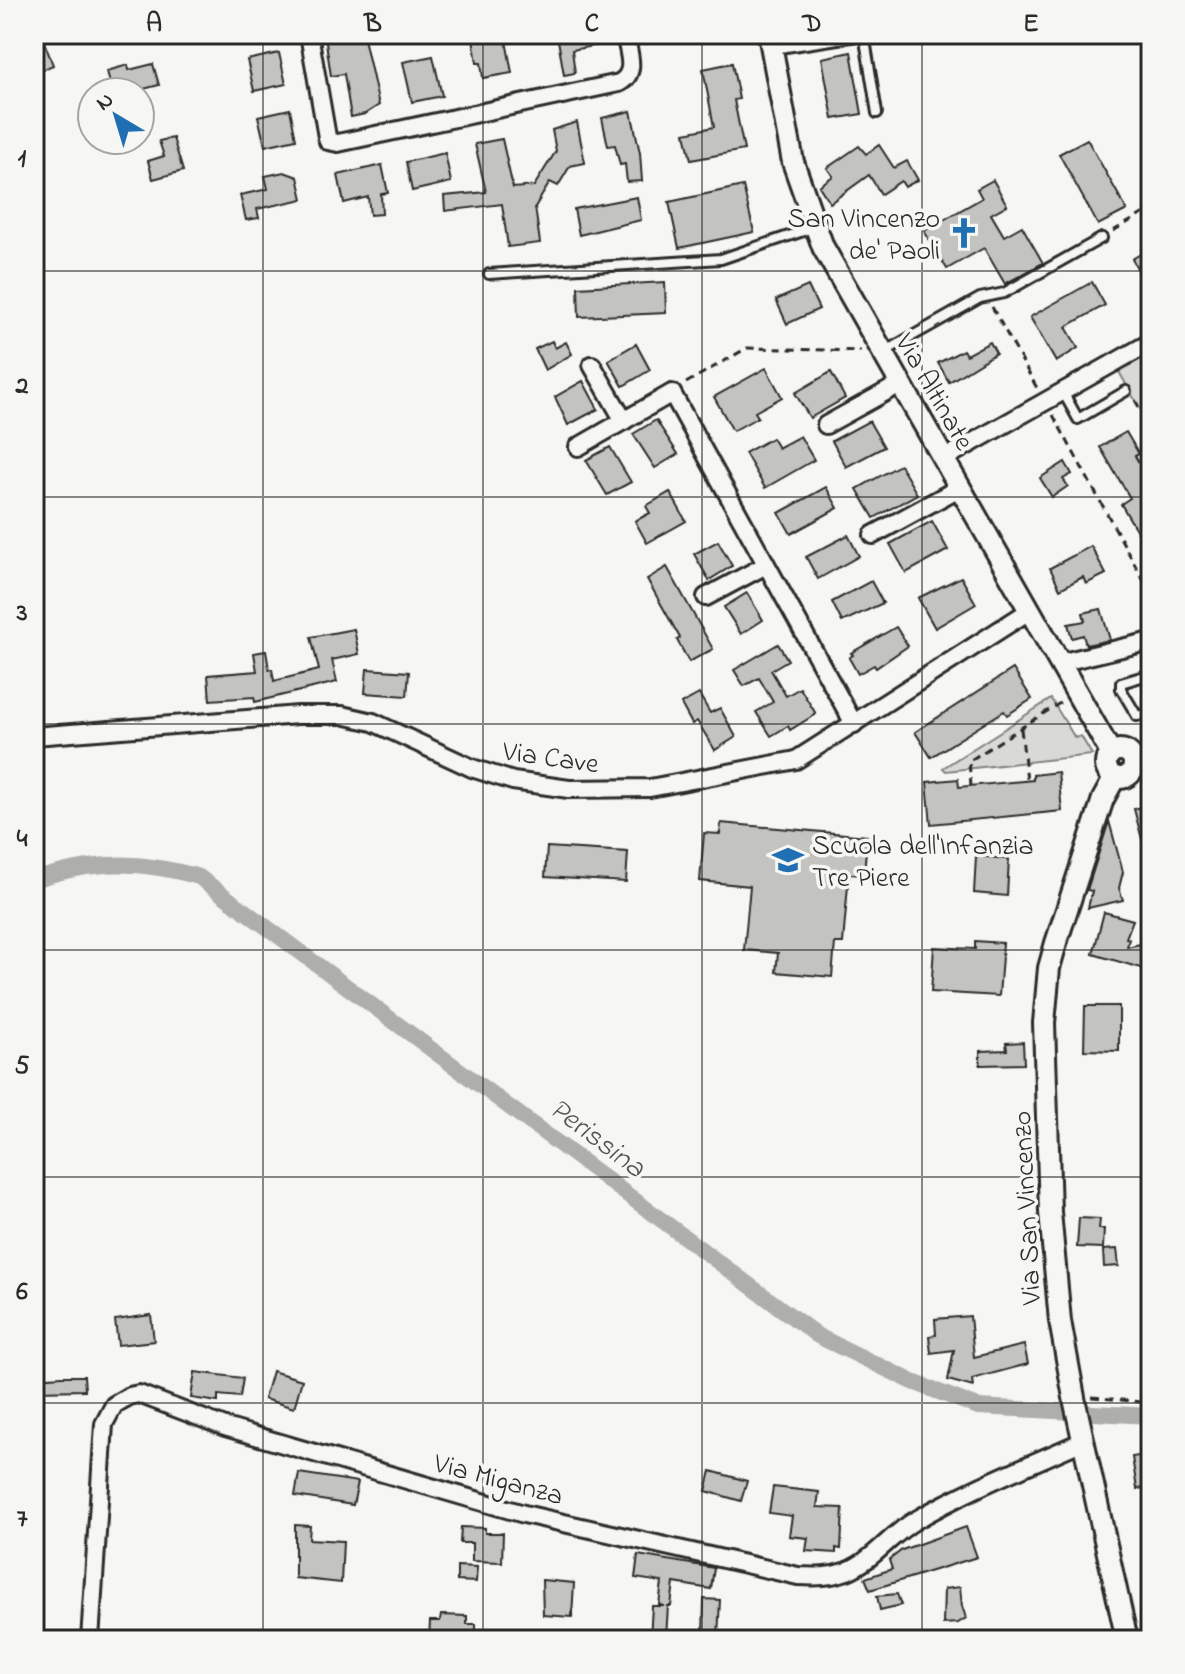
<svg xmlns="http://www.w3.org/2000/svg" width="1185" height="1674" viewBox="0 0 1185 1674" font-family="'Indie Flower',sans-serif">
<rect width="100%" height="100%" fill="#f6f6f2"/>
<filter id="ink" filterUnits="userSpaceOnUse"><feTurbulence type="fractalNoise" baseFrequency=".0125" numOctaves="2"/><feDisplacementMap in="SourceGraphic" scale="16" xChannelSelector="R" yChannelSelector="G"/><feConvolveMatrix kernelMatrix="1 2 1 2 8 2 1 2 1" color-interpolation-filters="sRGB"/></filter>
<g filter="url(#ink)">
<g fill="#d9d9d5" stroke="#828280" stroke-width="2">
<path d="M1151,341V428L1114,363Z"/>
<path d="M1051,699L1075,738L1081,736L1092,755L946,771L943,768Z"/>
</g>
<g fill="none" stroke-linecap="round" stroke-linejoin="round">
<path stroke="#aeaeab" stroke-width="16" d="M34,880C95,860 138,860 199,877L818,1336L913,1382L978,1407L1151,1416"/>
</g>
<g fill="#c3c3c0" stroke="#2b2b2b" stroke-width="2">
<path d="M34,34H41L53,65L38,72L34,62Z"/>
<path d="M343,34L344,38L363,34L379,105L365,114L351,117L344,74L331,76L325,36Z"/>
<path d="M557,34H596L598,45L572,50L575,73L564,75Z"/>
<path d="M488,35L489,38L505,35L512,73L483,78L481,63H477L473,38Z"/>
<path d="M851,52L862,114L833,119L822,58Z"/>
<path d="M279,53L286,84L254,91L247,60Z"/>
<path d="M433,56L442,96L412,102L403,62Z"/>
<path d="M732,63L739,99L734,100L744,150L691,160L685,133L714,127L703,69Z"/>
<path d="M153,64L159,85L132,92H112L107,71L128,65L129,70Z"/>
<path d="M290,109L296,139L265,146L258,116Z"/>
<path d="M631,111L640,153L642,181L627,182L625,164L620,165L615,145L608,146L602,118Z"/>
<path d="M577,122L585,163L570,166L558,186L550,182L535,207L540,243L508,247L502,204L445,211L444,196L486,192L475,144L502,139L513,188L534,186L556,151L552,130Z"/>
<path d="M173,138L183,171L153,179L148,161L164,156L159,141Z"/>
<path d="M1087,139L1127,210L1098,225L1059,154Z"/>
<path d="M879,145L894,168L907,161L918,180L905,187L901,181L881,194L869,175L830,203L819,186L833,176L827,168L859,146L866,154Z"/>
<path d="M445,153L451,182L412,191L406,162Z"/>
<path d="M382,165L388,193L381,194L382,214L370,215L368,197L344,203L338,175Z"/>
<path d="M284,172L298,177L303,199L257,209L259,218L246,220L240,195L268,189L265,176Z"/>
<path d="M993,180L1007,205L991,214L1004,236L1022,226L1043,263L1005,284L984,248L947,269L924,231L982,198L977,189Z"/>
<path d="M743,186L754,232L679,248L669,202Z"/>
<path d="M637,197L641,220L579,235L574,209Z"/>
<path d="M1151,248V293L1132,259Z"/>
<path d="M665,282L666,313L579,317L578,287Z"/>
<path d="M1092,282L1105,305L1066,327L1078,348L1056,362L1030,317Z"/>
<path d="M808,286L819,309L787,324L776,300Z"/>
<path d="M552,341L555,348L566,342L572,354L545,370L535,349Z"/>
<path d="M990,342L996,353L949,382L938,363L963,350L966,355Z"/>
<path d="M636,344L650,370L623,386L608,360Z"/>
<path d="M766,368L782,397L755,412L758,417L733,431L714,397Z"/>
<path d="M831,372L845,398L810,418L795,393Z"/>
<path d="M583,381L598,409L568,425L555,397Z"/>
<path d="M656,420L678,454L655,468L633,434Z"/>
<path d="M869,421L884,447L846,467L832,441Z"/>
<path d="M1126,432L1139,454L1135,456L1151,483V555L1121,504L1130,498L1100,447Z"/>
<path d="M800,436L814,460L765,488L745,453L772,438L778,448Z"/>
<path d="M610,447L631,482L607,495L586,460Z"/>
<path d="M1065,462L1072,474L1063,479L1068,486L1052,497L1040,478Z"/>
<path d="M900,465L917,494L874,518L857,489Z"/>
<path d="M826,487L838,508L791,534L779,513Z"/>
<path d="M670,492L686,521L647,543L635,521L650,513L646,506Z"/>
<path d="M932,521L948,550L906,573L890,544Z"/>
<path d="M848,535L859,556L818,579L806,557Z"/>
<path d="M718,541L732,566L709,580L694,554Z"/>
<path d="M1091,546L1106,574L1086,584L1083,577L1060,589L1050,568Z"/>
<path d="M667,567L713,649L689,662L677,640L680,638L647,579Z"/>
<path d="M961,577L976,604L935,628L918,598Z"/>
<path d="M871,581L883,603L842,622L832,602Z"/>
<path d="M747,593L763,620L741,634L724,607Z"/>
<path d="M1101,609L1110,640L1086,645L1083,635L1072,638L1068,624L1085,621L1083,613Z"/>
<path d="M896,627L908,646L876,668L874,665L858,674L849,658L853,655L851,653Z"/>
<path d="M354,629L359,654L332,660L337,682L255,702L254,697L210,700L208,675L257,671L254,653L266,651L269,669H272L274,681L319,670L311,637Z"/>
<path d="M778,644L788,660L771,670L786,696L800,688L816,714L790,730L788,726L771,736L756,712L773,702L759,678L744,686L734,670Z"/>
<path d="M367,669L409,672L407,696L365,693Z"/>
<path d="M1013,669L1032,699L1007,715L1004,711L931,757L915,732Z"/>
<path d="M699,694L710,713L720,708L736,737L715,750L697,721L692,724L681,704Z"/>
<path d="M1058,772L1062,811L931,824L927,782L958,779L959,787L1033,780V775Z"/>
<path d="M1151,805V857L1147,858L1134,809Z"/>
<path d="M1109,821L1123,872L1119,888L1123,900L1088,908L1092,891L1087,890Z"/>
<path d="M721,823L867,836L864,875L849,874L843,943H835L832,977L776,972L778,953L744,950L750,886L700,881L704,833L720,834Z"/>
<path d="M547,847L628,852L626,882L545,877Z"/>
<path d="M976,856L1009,859L1007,896L974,893Z"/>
<path d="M1104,912L1133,920L1126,938L1129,939L1127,947L1140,944L1145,956L1144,969L1093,954Z"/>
<path d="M975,941L1003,943L999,996L931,992L934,947L975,949Z"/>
<path d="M1085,1006H1119V1051L1084,1050Z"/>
<path d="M1023,1042L1024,1064L980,1065V1051L1007,1050L1006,1043Z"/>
<path d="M1079,1218L1100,1219L1099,1229H1104L1103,1248L1077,1247Z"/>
<path d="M1117,1249L1119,1266L1104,1267L1103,1250Z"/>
<path d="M151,1315L154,1341L118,1345L115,1320Z"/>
<path d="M970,1316L974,1357L1024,1345L1028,1364L972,1379L973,1387L948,1380L954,1350L931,1353L929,1336L936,1335L935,1319Z"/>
<path d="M272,1371L302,1380L294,1408L264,1399Z"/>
<path d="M195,1372L243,1378L240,1397L218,1395V1402L191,1398Z"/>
<path d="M62,1376H84L85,1390L34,1391V1378Z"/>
<path d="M1151,1454V1487L1137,1489L1132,1457Z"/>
<path d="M711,1471L747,1481L741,1501L706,1491Z"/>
<path d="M299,1473L358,1482L353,1505L295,1496Z"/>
<path d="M773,1487L819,1492L817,1507L843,1508L841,1549L836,1548V1553L806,1551L808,1538L789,1536L792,1516L769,1513Z"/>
<path d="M295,1525L310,1526L309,1539L343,1541L341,1583L295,1578Z"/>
<path d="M461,1527L485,1528V1533H503L502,1562L472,1561V1543H460Z"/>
<path d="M966,1527L977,1557L870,1590L865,1578L892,1569L889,1560L902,1550Z"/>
<path d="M638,1555L714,1568L711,1589L674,1583L671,1606H668L666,1638H650L652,1606H664L659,1605L662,1582L635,1578Z"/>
<path d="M457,1566L477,1567L476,1582L457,1581Z"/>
<path d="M542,1580L574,1583L572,1617L543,1615Z"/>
<path d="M960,1587L962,1606L966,1618L958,1623L943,1624L944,1589Z"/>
<path d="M897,1594L901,1605L880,1610L877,1596Z"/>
<path d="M704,1599L720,1600L718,1637L703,1636Z"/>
<path d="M441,1615L467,1616V1624H476V1640H429L430,1621H440Z"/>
</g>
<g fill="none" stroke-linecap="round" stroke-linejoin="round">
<defs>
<g id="service">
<path d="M864,34L877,113"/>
<path d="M773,49L864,35"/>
<path d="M489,274L721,259L815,227"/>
<path d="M884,352L980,298L1004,293L1102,238"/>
<path d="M1063,392L1078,419L1126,391"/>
<path d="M1151,674L1121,683V689L1137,716L1151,713"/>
</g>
<g id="minor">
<path d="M309,34L327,137L328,141L338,143L619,83C638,73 628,52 625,34"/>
<path d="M1059,36L1062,34"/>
<path d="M592,365L624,421"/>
<path d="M826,425L900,384"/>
<path d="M578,447L672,393L854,724"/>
<path d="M943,459L1151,342"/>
<path d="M873,535L959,488"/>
<path d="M706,597L766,565"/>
<path d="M1059,663L1151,641"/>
<path d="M34,736L298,715H342L373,722L472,768L513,781L569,789L650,788L796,760L1029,611"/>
<path d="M1134,762L1151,753"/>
<path d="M90,1640L104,1424L114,1405L129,1396L139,1394L225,1427L524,1514L798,1576C816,1577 830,1577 847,1571C874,1560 891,1534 916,1520C969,1489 1027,1466 1083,1441"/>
</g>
<g id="tertiary">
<path d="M769,34L793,162L823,247L1111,753"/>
<circle cx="1120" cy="764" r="14"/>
<path d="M1115,777L1103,799L1056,943L1049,968L1044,1023L1050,1212L1060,1321L1075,1403L1127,1640"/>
</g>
</defs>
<use href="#service" stroke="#2b2b2b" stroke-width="14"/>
<use href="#minor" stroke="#2b2b2b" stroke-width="22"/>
<use href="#tertiary" stroke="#2b2b2b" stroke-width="26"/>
<g stroke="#2b2b2b" stroke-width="3" stroke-dasharray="8 6" stroke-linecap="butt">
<path d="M1113,231L1151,209"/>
<path d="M992,307L1037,388"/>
<path d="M686,383L747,348L861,351"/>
<path d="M1135,400L1151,428"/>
<path d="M1053,415L1151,594"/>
<path d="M1021,729L1027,780"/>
<path d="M971,786L969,761L1060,703"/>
<path d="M1092,1397L1151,1403"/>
</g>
<use href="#service" stroke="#f6f6f2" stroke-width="8"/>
<use href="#minor" stroke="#f6f6f2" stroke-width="16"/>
<use href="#tertiary" stroke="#f6f6f2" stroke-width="20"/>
</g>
</g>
<path fill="none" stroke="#2b2b2b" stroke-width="2" stroke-opacity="0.55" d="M263,34V1640M483,34V1640M702,34V1640M922,34V1640M34,271H1151M34,497H1151M34,724H1151M34,950H1151M34,1177H1151M34,1403H1151"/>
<defs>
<symbol id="church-bare" viewBox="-9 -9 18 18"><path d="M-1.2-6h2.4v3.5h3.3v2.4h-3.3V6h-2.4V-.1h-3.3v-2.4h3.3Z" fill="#1f6fb2" stroke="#f6f6f2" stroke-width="2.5" paint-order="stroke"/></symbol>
<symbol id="school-bare" viewBox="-9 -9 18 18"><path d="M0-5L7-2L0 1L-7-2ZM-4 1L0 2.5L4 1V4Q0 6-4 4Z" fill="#1f6fb2" stroke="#f6f6f2" stroke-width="2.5" paint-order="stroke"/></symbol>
</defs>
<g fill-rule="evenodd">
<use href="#church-bare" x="942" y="211" width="44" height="44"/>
<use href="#school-bare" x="766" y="838" width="44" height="44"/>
</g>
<g text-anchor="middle" stroke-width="7" stroke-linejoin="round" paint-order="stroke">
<g font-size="28" fill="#2b2b2b" stroke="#f6f6f2" text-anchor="end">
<text x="940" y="227">San Vincenzo<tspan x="940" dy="32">de' Paoli</tspan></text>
<text x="812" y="854" text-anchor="start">Scuola dell'Infanzia<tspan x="812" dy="32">Tre Piere</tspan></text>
</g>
<g font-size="28" fill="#2b2b2b" stroke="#f6f6f2">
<text transform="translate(936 391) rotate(60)" y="10">Via Altinate</text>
<text transform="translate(551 756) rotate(8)" y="10">Via Cave</text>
<text transform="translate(1025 1208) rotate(-93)" y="10">Via San Vincenzo</text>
<text transform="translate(499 1478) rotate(15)" y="10">Via Miganza</text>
</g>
<g font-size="30" font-style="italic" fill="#525251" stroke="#f6f6f2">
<text transform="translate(598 1137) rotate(37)" y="10">Perissina</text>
</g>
</g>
<rect width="1185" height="1674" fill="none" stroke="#f6f6f2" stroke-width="88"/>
<g transform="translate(116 116) rotate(322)"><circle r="38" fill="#f6f6f2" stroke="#a5a5a2" stroke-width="2"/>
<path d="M0-6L14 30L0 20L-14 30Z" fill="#1f6fb2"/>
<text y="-12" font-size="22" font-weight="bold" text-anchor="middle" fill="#2b2b2b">N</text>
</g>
<rect x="44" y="44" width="1097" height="1586" fill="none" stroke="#2b2b2b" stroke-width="3"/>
<g font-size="26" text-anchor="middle" font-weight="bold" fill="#2b2b2b">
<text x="154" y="31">A</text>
<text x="373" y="31">B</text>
<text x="592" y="31">C</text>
<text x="812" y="31">D</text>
<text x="1031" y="31">E</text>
<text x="22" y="166">1</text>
<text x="22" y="393">2</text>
<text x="22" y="620">3</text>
<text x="22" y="846">4</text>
<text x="22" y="1073">5</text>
<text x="22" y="1299">6</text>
<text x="22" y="1526">7</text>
</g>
</svg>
